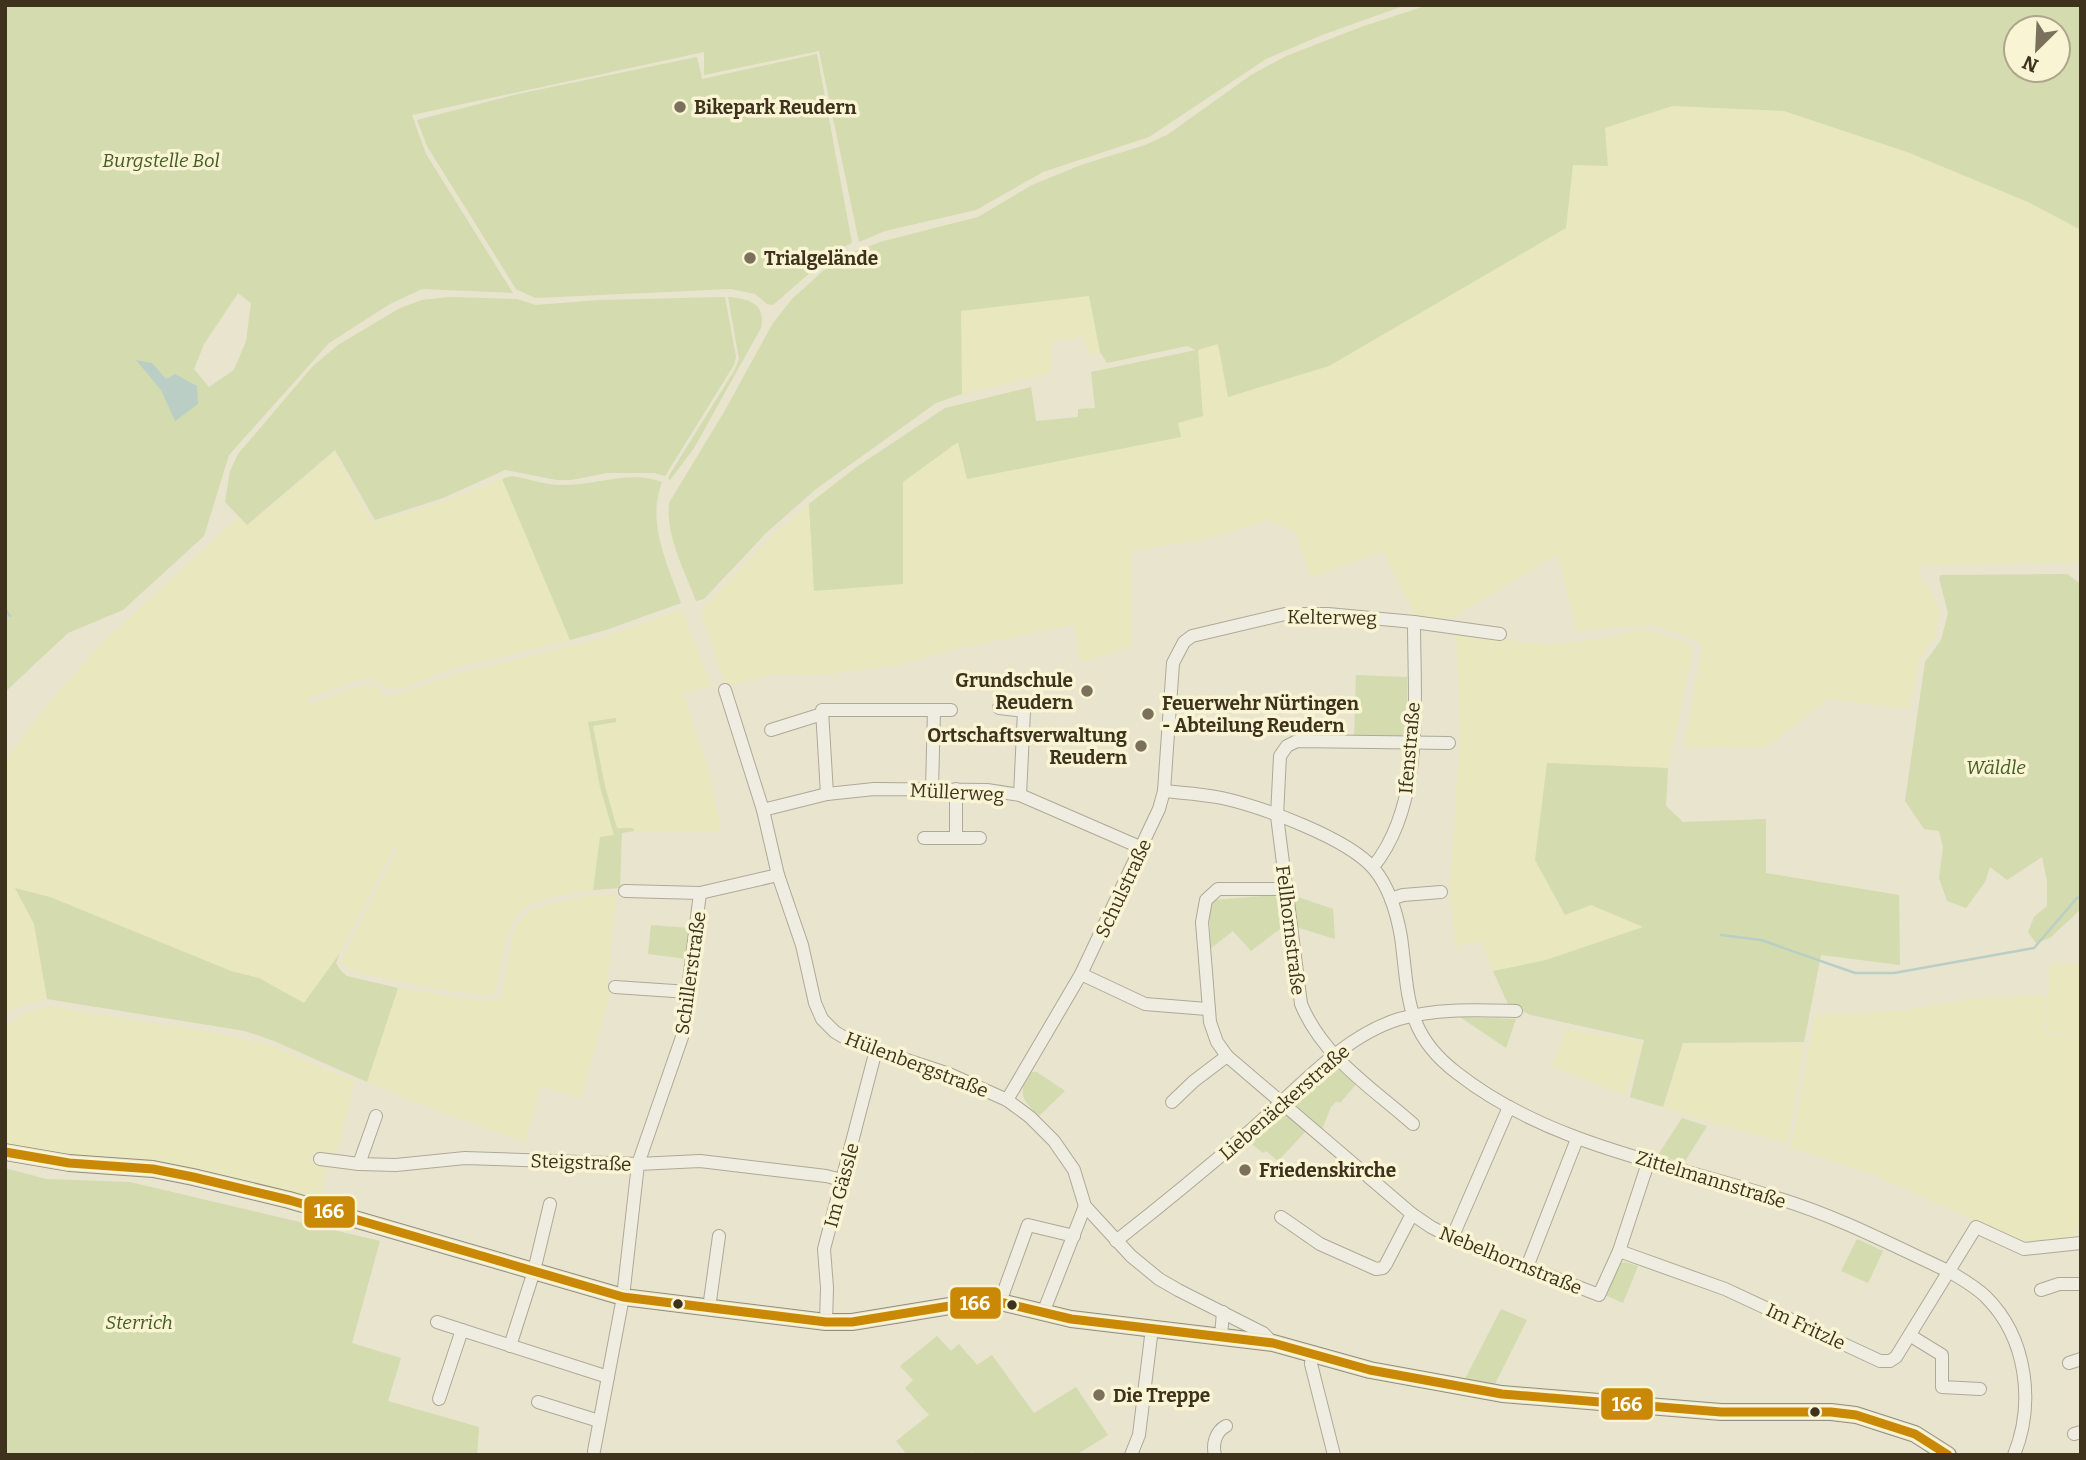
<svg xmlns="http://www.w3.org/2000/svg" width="2086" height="1460" viewBox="0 0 2086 1460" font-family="Bitter,serif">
<rect width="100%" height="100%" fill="#e8e4ce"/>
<g fill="#e9e7be">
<path d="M1672,106L1784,111L1907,152L2028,202L2081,230V562L1919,566L1918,576L1932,592L1939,611L1936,636L1920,658L1909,709L1829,699L1766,747L1684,748L1702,649L1697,640L1651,625L1576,631L1558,554L1452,618L1441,620L1416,617L1383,552L1311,577L1294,531L1269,520L1204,540L1131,550L1132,646L1081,662L1075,624L966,647L897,665L821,675L776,674L726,686L701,615L704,607L771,537L809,504L814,590L903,482L958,442L968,479L1180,436L1178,423L1203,416L1198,350L1218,343L1229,397L1329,366L1565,228L1573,165L1605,128Z"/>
<path d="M1090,296L1100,352L1088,354L1083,336L1051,342V373L962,394L961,311Z"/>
<path d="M334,452L372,523L446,501L502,479L570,640L447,670L401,689L389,688L371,678L351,682L307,699L310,704L364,685H375L388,698L456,674L599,639L682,610L712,686L683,693L710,773L721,832L634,831L633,828H617L605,786L593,725L616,722H589L600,787L615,836L600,837L593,890L552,897L531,904L519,913L512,923L505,941L496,990L490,996L430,988L363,974L342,966V959L398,848L395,846L340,953L304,1003L259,978L231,971L50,897L15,888L34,924L47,999L17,1007L5,1015V760L53,697L104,641L238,518L248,526Z"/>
<path d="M1641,629L1687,642L1693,651L1668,768L1547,763L1536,860L1564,915L1591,905L1644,927L1546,960L1493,971L1481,941L1455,946L1450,888L1460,736L1456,634L1552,645L1618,636Z"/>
<path d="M616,895L607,985L611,989L581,1099L541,1086L525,1142L412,1101L367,1082L398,988L482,1001L501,1000L513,933L519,921L530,911L547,905L583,897Z"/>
<path d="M2081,963V1037L2047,1032L2050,964Z"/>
<path d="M2046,995L2045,1034L2081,1038V1219L2074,1237L2024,1243L1877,1176L1791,1148L1815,1014L1866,1013L1904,1010L1977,998Z"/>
<path d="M52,1007L220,1034L270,1045L355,1082L335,1158L311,1153L308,1160L327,1166L320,1203L5,1148V1027L27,1011Z"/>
<path d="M1566,1029L1643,1042L1626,1095L1552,1066Z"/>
<path d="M1683,1044H1804L1788,1144L1664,1108Z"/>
</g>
<g fill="#d3dbaf" fill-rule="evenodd">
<path d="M5,5H1406L1322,35L1266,59L1149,137L1043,172L976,210L885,231L859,242L819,51L704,75V52L412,115L426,154L513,293L422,289L390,304L329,343L229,455L204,536L123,610L68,633L5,692ZM238,293L251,303L246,341L234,370L209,387L194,369L204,344Z"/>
<path d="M1428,5H2081V230L2028,202L1907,152L1784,111L1672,106L1605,128L1608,166L1573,165L1566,228L1329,366L1228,397L1218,344L1198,350L1203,416L1178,423L1181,437L967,479L958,442L903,482V584L814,591L809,504L855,468L945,408L1031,387L1036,421L1078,417V409L1095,408L1091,372L1196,350L1187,346L1107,363L1100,352L1089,296L961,311L962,394L936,403L816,489L766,533L704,599L696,601C684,569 666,537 669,503L724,412L773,323L792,299L823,271L854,252L880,242L978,217L1032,185L1081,165L1145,145L1167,135L1251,75L1286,56L1361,27ZM2016,28H2058V70H2016Z"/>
<path d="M817,54L852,243L820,258V264L773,305L767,304L755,294L731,289L535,298L516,289L427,146L417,120L518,94L697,57L702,79Z"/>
<path d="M450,297L517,299L536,305L598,300L725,297L736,357L734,365L665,476L654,473H607L571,480H557L505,470L443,498L375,520L335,450L247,525L225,502L230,471L238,454L313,366L338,345L400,308L422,300Z"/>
<path d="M728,297C749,299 766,303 761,328L694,448L670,480L668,479L670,474L734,371L739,359Z"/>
<path d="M512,476C529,479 548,486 566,485C598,485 630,470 662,482C646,522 668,565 681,603L606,630L570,640L502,479Z"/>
<path d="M2067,574L2081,584V909L2050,938L2036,943L2028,932L2034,917L2047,906V881L2042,857L2007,880L1990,867L1985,882L1966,908L1947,901L1939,878L1943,848L1939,831L1924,829L1905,801L1925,662L1941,640L1948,613L1939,578L1941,575Z"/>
<path d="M1356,675L1407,677V730L1400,738H1354Z"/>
<path d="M616,718V722L593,726L605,786L617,828H633L634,831L622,833L620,888L593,890L600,837L614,835L600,787L588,722Z"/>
<path d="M1547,763L1668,768L1666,806L1683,822L1766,819V873L1899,895L1900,965L1821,955L1804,1042L1683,1043L1663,1107L1630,1097L1644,1040L1531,1015L1508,1004L1493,971L1546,960L1643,927L1591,905L1565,915L1535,860Z"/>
<path d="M15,888L50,897L231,971L259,978L304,1003L340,953L336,963L341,971L347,976L398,988L367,1082L274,1041L245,1031L47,999L34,924Z"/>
<path d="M1274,895L1280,902L1284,926L1251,951L1233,931L1211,948L1209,908L1214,900Z"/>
<path d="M1292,895L1333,909L1335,939L1296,927Z"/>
<path d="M651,925L690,928L687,959L648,954Z"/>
<path d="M1460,1017L1516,1019L1506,1048Z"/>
<path d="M1334,1064L1358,1082L1340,1103L1337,1101L1331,1107L1322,1129L1295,1105V1099L1330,1065Z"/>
<path d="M1030,1072H1037L1065,1091L1039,1116C1022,1099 1017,1094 1030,1072Z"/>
<path d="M1282,1114L1290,1117L1307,1130L1278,1161L1266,1151L1263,1153L1248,1141Z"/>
<path d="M1682,1118L1707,1126L1684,1163L1658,1155Z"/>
<path d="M5,1168L46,1179L130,1182L380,1241L352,1343L401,1358L388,1401L479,1427L477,1455H5Z"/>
<path d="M1857,1239L1883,1251L1868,1283L1841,1271Z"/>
<path d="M1625,1262L1638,1266L1623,1303L1603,1294L1620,1263Z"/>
<path d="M1501,1309L1527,1320L1494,1386L1464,1381Z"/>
<path d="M937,1336L951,1351L959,1344L977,1365L992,1355L1034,1413L1076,1387L1108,1435L1076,1455H975L972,1452L969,1455H907L896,1441L929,1415L905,1388L913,1380L900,1366Z"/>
</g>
<path fill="#bacec5" d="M136,360L152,363L166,379L175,374L197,386L198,404L175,421L161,390Z"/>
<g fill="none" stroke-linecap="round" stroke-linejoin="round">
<g stroke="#bacec5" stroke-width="2.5">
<path d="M5,609L10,616"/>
<path d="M1721,935L1761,940L1855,973H1894L2034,948L2077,898L2081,897"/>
</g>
<defs>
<g id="minor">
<path d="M725,690L763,810L778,875L802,945L815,1003L822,1019L835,1032L852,1042L949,1074L1007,1100L1030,1117L1054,1141L1074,1170L1085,1206L1131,1256L1159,1279L1178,1290L1263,1333L1273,1343"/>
<path d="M999,708L1024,711L1020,795"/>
<path d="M771,730L822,714"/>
<path d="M932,789L934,710"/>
<path d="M956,789V838H980"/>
<path d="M1164,791C1183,793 1203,794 1222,798C1262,807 1348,838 1374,869C1389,887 1397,914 1401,937C1409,995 1404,1033 1457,1073C1550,1146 1670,1163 1780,1199C1839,1217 1894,1246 1950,1272C1962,1279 1976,1287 1986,1297C2027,1338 2035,1403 2014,1455"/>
<path d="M827,794L822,710H951"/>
<path d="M763,810L827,794L874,789L987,790L1020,795L1142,848"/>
<path d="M924,838H956"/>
<path d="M1373,867C1425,803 1414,699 1414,622"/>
<path d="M1286,889H1218L1206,900L1202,922L1210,1022L1217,1042L1227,1056L1412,1214L1431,1227L1452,1238L1599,1295L1619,1251L1649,1160"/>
<path d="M625,891L700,893L778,875"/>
<path d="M1391,899L1403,895L1441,892"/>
<path d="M1081,974L1145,1004L1207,1009"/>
<path d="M615,987L689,992"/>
<path d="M1007,1100L1081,974L1159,809L1164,791L1173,663L1184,642L1192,636L1285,614H1328L1414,622L1500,634"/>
<path d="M1172,1102L1194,1081L1227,1056"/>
<path d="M1413,1124C1371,1087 1323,1057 1301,1004L1277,816L1280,756L1287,746L1297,741L1449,743"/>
<path d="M320,1159L359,1164L396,1165L465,1158L638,1164L700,1161L826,1176L842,1180"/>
<path d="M359,1164L376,1116"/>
<path d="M1281,1217L1320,1244L1376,1269L1383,1268L1386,1264L1412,1214"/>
<path d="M1452,1238L1509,1107"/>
<path d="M1116,1241C1162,1205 1207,1168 1251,1130C1296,1091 1341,1037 1399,1019C1436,1008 1478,1010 1516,1011"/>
<path d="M1619,1251L1725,1289L1880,1361H1890L1896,1357L1976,1227L2024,1249L2081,1243"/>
<path d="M1527,1267L1577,1139"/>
<path d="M2041,1290L2059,1284H2081"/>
<path d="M1000,1302L1028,1225L1074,1236"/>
<path d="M709,1308L719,1236"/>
<path d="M1043,1313L1085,1206"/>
<path d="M437,1322L608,1377"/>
<path d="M826,1322L827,1288L824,1249L876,1050"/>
<path d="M1221,1336L1223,1312"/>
<path d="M1911,1336L1942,1355V1387L1980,1389"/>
<path d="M510,1346L534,1271L550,1204"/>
<path d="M1312,1354L1311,1364L1334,1455"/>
<path d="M2069,1363L2081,1359"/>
<path d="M439,1399L462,1330"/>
<path d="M538,1402L599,1421"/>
<path d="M2074,1434L2081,1432"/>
<path d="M594,1451L623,1297L638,1164L682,1037L700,893"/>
<path d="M1131,1455L1139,1435L1152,1328"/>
<path d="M1215,1455C1212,1444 1216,1431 1226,1426"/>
</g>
<path id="major" d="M5,1152L69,1163L153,1169L193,1177L289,1200L623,1297L826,1322H852L968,1303L1000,1302L1071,1319L1273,1343L1370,1370L1502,1394L1721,1412H1831L1856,1415L1915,1434L1948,1455"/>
</defs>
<use href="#minor" stroke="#aea997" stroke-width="14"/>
<use href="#major" stroke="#938e7e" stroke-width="18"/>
<use href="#minor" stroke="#efede1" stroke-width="12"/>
<use href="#major" stroke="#e7e4d1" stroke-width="16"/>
<defs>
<path id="bus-1" d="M5,1152L69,1163L153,1169L193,1177L289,1200L623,1297L826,1322H852L968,1303L1000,1302L1071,1319L1273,1343L1370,1370L1502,1394L1721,1412H1831L1856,1415L1915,1434L1948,1455"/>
</defs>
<use href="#bus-1" stroke="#f9f4d4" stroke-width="14"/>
<use href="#bus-1" stroke="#c98907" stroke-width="9"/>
</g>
<g fill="#7a705b" stroke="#f9f4d4" stroke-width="2.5">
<circle cx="680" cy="107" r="7"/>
<circle cx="750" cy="258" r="7"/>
<circle cx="1087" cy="691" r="7"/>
<circle cx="1148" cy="714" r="7"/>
<circle cx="1141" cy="746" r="7"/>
<circle cx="1245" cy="1170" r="7"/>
<circle cx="1099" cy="1395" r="7"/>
</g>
<g fill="#3e321d" stroke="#f9f4d4" stroke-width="2.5">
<circle cx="678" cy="1304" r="6"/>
<circle cx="1012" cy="1305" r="6"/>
<circle cx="1815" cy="1412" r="6"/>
</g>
<g text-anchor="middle" stroke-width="7" stroke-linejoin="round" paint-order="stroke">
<g font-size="19" font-weight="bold" fill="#3e321d" stroke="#f9f4d4" text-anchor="start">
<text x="694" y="114">Bikepark Reudern</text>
<text x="764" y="265">Trialgelände</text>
<text x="1073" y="687" text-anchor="end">Grundschule<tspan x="1073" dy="22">Reudern</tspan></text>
<text x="1162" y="710">Feuerwehr Nürtingen<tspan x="1162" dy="22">- Abteilung Reudern</tspan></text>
<text x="1127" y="742" text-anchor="end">Ortschaftsverwaltung<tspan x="1127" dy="22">Reudern</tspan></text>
<text x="1259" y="1177">Friedenskirche</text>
<text x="1113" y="1402">Die Treppe</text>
</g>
<g font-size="19" font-style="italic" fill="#455d22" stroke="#f9f4d4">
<text x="161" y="167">Burgstelle Bol</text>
<text x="1996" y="774">Wäldle</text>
<text x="139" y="1329">Sterrich</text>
</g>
<g font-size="19" fill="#3e321d" stroke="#f9f4d4">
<text transform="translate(1332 617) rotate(1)" y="7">Kelterweg</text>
<text transform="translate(1409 748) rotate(-85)" y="7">Ifenstraße</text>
<text transform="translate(957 792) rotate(3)" y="7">Müllerweg</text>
<text transform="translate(1123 888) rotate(-65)" y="7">Schulstraße</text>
<text transform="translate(1291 930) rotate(83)" y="7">Fellhornstraße</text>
<text transform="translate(690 973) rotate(-82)" y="7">Schillerstraße</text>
<text transform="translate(917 1064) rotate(21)" y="7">Hülenbergstraße</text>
<text transform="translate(1284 1102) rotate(-41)" y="7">Liebenäckerstraße</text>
<text transform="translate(581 1162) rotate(2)" y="7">Steigstraße</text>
<text transform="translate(1711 1179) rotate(17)" y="7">Zittelmannstraße</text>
<text transform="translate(841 1185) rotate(-75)" y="7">Im Gässle</text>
<text transform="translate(1511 1260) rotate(22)" y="7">Nebelhornstraße</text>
<text transform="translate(1806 1326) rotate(25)" y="7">Im Fritzle</text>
</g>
</g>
<g stroke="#f9f4d4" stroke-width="2.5">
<rect x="303" y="1195" width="53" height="34" rx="7" fill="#c98907"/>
<rect x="949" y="1286" width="53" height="34" rx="7" fill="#c98907"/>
<rect x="1600" y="1387" width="54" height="34" rx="7" fill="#c98907"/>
</g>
<g font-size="19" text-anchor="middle" font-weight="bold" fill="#fff">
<text x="329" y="1218">166</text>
<text x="975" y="1310">166</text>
<text x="1627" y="1411">166</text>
</g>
<rect width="2086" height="1460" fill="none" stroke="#3e321d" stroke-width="14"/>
<g transform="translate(2037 49) rotate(204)"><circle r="33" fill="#f9f4d4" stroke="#aea68b" stroke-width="2"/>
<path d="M0-5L12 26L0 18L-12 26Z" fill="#7a705b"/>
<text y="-10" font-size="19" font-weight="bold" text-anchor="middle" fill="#3e321d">N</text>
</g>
</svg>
